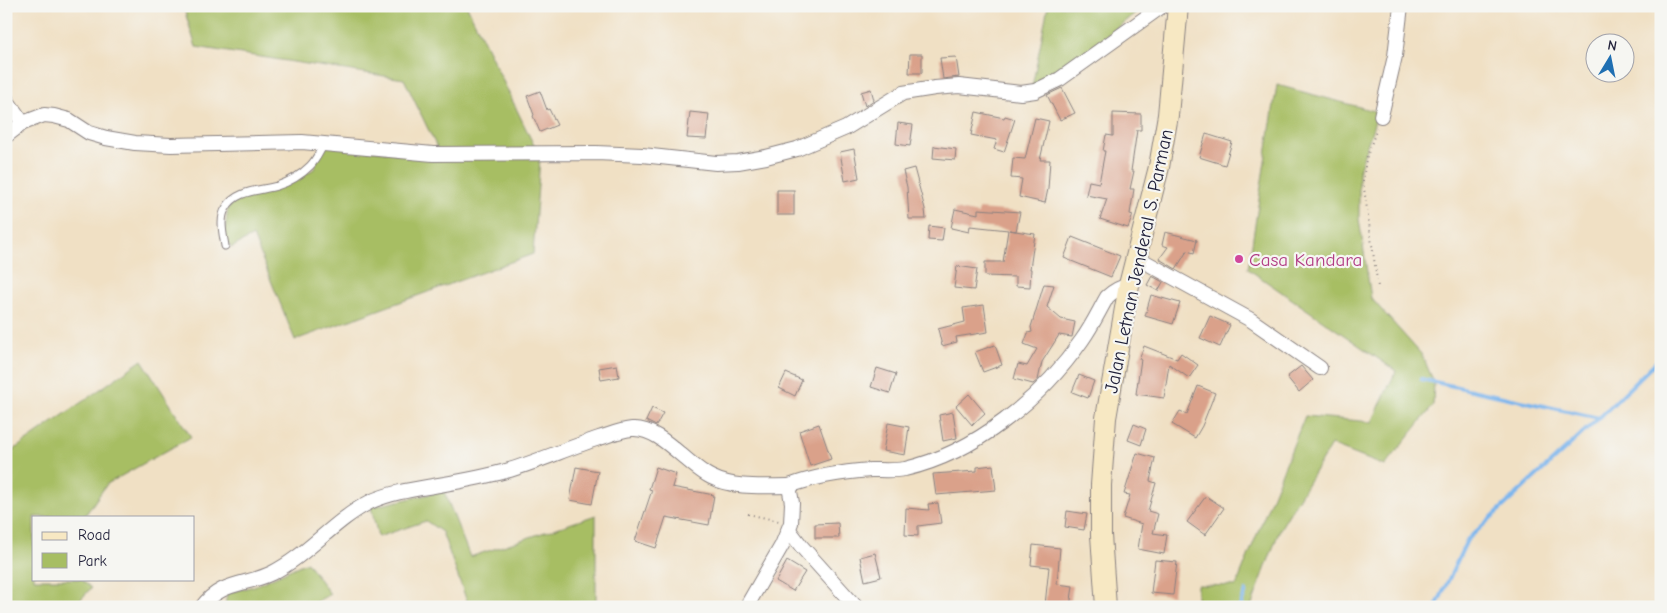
<svg xmlns="http://www.w3.org/2000/svg" width="1667" height="613" viewBox="0 0 1667 613" font-family="'Comic Neue',sans-serif">
<rect width="100%" height="100%" fill="#f6f6f2"/>
<filter id="ink" filterUnits="userSpaceOnUse"><feTurbulence type="fractalNoise" baseFrequency=".02" numOctaves="2"/><feDisplacementMap in="SourceGraphic" scale="10" xChannelSelector="R" yChannelSelector="G"/><feConvolveMatrix kernelMatrix="1 2 1 2 8 2 1 2 1" color-interpolation-filters="sRGB"/></filter>
<filter id="wash" filterUnits="userSpaceOnUse"><feTurbulence type="fractalNoise" baseFrequency=".0096" numOctaves="4" result="noise"/><feDisplacementMap in="SourceGraphic" scale="20" xChannelSelector="R" yChannelSelector="G"/><feGaussianBlur stdDeviation="1.12" result="paint"/><feColorMatrix in="noise" values="0 0 0 0 0 0 0 0 0 0 0 0 0 0 0 0 0 1.4 0 .05"/><feComposite in="paint" operator="in"/></filter>
<g filter="url(#wash)">
<rect width="100%" height="100%" fill="#f0e0c4"/>
<g fill="#a7be63" stroke="#64704f">
<path d="M183,6H467L540,158L533,254L295,340L253,236L231,248L224,236L228,208L240,197L286,185L314,169L324,145L442,158L404,79L196,47Z"/>
<path d="M1048,6H1144L1030,97Z"/>
<path d="M1277,85L1378,112L1359,170V219L1371,298L1422,355L1434,382L1433,406L1385,466L1331,445L1280,529L1251,607H1197V585L1236,586L1305,416L1372,422L1396,371L1248,269Z"/>
<path d="M142,360L191,437L107,484L84,517H34V579H81L91,588L74,607H6V455Z"/>
<path d="M444,491L470,557L596,515V607H469L442,532L426,521L378,537L371,507Z"/>
<path d="M307,562L330,594L307,607H225L227,593L254,586Z"/>
</g>
<g fill="none" stroke-linecap="round" stroke-linejoin="round">
<g stroke="#7db6ed" stroke-width="4">
<path d="M1421,379L1599,418"/>
<path d="M1240,607L1246,591"/>
<path d="M1436,607L1467,540L1599,418L1661,357"/>
</g>
</g>
<g id="blocks">
<g fill="#daa18a">
<path d="M910,54H922V73H909Z"/>
<path d="M956,57L959,77L943,79L940,58Z"/>
<path d="M1062,88L1075,113L1060,120L1047,95Z"/>
<path d="M871,89L874,100L865,106L861,92Z"/>
<path d="M540,91L547,110L549,109L557,125L540,132L533,116L534,115L527,96Z"/>
<path d="M690,112L709,114L706,139L687,138Z"/>
<path d="M976,112L1004,118L1005,116L1015,119L1004,152L994,149L997,140L971,135Z"/>
<path d="M1113,113L1141,114V130H1137L1131,171H1134L1130,189H1134L1130,214L1133,215L1128,228L1100,219L1107,199L1086,195L1089,181L1099,183L1105,151H1103L1106,135L1113,136Z"/>
<path d="M1035,118L1049,121L1040,160H1050L1048,189L1045,203L1019,197L1022,179L1011,178L1013,158L1025,159Z"/>
<path d="M898,123L913,125L910,146L896,144Z"/>
<path d="M1206,134L1232,142L1225,165L1199,157Z"/>
<path d="M934,146L956,149L955,160L933,158Z"/>
<path d="M854,149L859,178L845,181L840,152Z"/>
<path d="M914,168L925,209L926,219H909L907,187L903,171Z"/>
<rect x="777" y="190" width="17" height="25"/>
<path d="M955,209L978,214V209L1020,212L1016,231L1009,230L1035,234L1030,269H1031L1030,287L1016,286V277L985,276V262H1003L1008,230L970,226L969,232L951,228Z"/>
<path d="M929,226L944,228L942,241L928,240Z"/>
<path d="M1165,232L1197,240L1194,253L1187,251L1176,269L1161,260L1160,258L1168,247L1162,245Z"/>
<path d="M1072,237L1120,256L1111,277L1064,258Z"/>
<path d="M957,266L977,269L974,290L954,288Z"/>
<path d="M1152,276L1163,282L1158,291L1147,285Z"/>
<path d="M1044,284L1054,285L1047,307L1061,319L1075,322L1072,337L1059,335L1042,362L1038,380L1033,384L1014,379L1018,364L1027,366L1037,349L1024,344L1028,333L1032,332L1031,327Z"/>
<path d="M1151,295L1180,303L1173,324L1145,316Z"/>
<path d="M984,305L988,332L956,337L957,342L942,346L938,329L965,322L963,308Z"/>
<path d="M1210,316L1230,325L1220,347L1200,338Z"/>
<path d="M995,345L1002,365L983,372L975,352Z"/>
<path d="M1144,346L1177,359L1181,353L1198,365L1189,378L1169,364L1164,398L1136,394L1141,359H1139Z"/>
<path d="M617,365L619,377L601,380L599,368Z"/>
<path d="M1301,366L1313,380L1299,392L1287,377Z"/>
<path d="M877,368L896,374L890,393L871,387Z"/>
<path d="M786,373L802,380L795,396L779,388Z"/>
<path d="M1079,375L1094,381L1088,398L1072,392Z"/>
<path d="M1198,386L1215,393L1202,426L1195,438L1172,424L1180,411L1187,414Z"/>
<path d="M969,394L985,413L972,425L956,406Z"/>
<path d="M652,408L663,413L656,426L646,421Z"/>
<path d="M953,412L957,438L943,441L939,415Z"/>
<path d="M888,423L909,427L905,455L883,451Z"/>
<path d="M819,424L831,459L810,466L799,431Z"/>
<path d="M1134,424L1146,429L1141,445L1128,440Z"/>
<path d="M1137,453L1155,458L1150,481L1156,483L1148,511L1158,514L1153,533L1167,535L1164,554L1138,549L1142,524L1123,518L1130,495L1124,494Z"/>
<path d="M993,465L996,490L936,495L933,474L977,471V467Z"/>
<path d="M576,467L598,471L592,504L570,500Z"/>
<path d="M656,467L676,474L672,487L714,495L709,525L666,517L656,548L635,541L652,490L649,489Z"/>
<path d="M1206,496L1224,508L1205,535L1187,522Z"/>
<path d="M938,503L941,523L918,526V536L905,535L906,508L929,510L928,504Z"/>
<path d="M1067,511L1087,514L1084,530L1065,527Z"/>
<path d="M838,523L839,538H815V524Z"/>
<path d="M1033,545L1060,548L1057,584L1073,586L1070,607L1045,605L1049,567L1031,565Z"/>
<path d="M875,553L881,577L865,581L860,557Z"/>
<path d="M1155,560L1177,562L1173,595L1151,593Z"/>
<path d="M787,561L805,572L793,591L776,581Z"/>
</g>
</g>
</g>
<g filter="url(#ink)">
<use href="#blocks" fill-opacity="0" stroke="#898180" stroke-width="1"/>
<g fill="none" stroke-linecap="round" stroke-linejoin="round">
<defs>
<path id="lane" d="M225,246C223,234 219,218 226,208C236,190 259,191 277,186C289,182 301,175 310,166C316,160 320,151 324,144"/>
<g id="street">
<path d="M6,99L23,123"/>
<path d="M1381,116L1395,56L1401,6"/>
<path d="M6,136L23,123L44,115L54,116L69,120L89,133L106,138L135,143L171,145L302,142L433,154L596,153L642,155L716,163L738,162L766,157L797,149L846,128L903,93L935,88L959,86L1021,93L1035,91L1060,79L1162,6"/>
<path d="M1136,257L1251,320L1320,368"/>
<path d="M789,530L802,547L856,607"/>
<path d="M202,607C221,581 245,586 272,573C308,555 333,521 370,502C391,492 416,489 439,485C462,481 484,477 506,471C537,462 568,448 599,438C609,435 621,430 632,429C661,427 686,465 711,477C735,489 763,486 789,486"/>
<path d="M748,607V604L782,545L791,523L792,503L789,486C816,476 843,472 871,470C882,470 894,471 905,469C975,453 1042,398 1082,340C1092,326 1099,311 1107,297C1114,290 1120,287 1129,285"/>
</g>
<path id="secondary" d="M1106,607L1101,535V485L1106,418L1129,285L1159,167L1168,115L1178,6"/>
</defs>
<use href="#lane" stroke="#898180" stroke-width="9"/>
<use href="#street" stroke="#898180" stroke-width="16"/>
<use href="#secondary" stroke="#898180" stroke-width="22"/>
<g stroke="#898180" stroke-width="2" stroke-dasharray="1 4" stroke-linecap="butt">
<path d="M1377,128L1366,159L1363,181L1378,287"/>
<path d="M748,514L779,521"/>
<path d="M724,607L735,606"/>
</g>
<use href="#lane" stroke="#fff" stroke-width="7"/>
<use href="#street" stroke="#fff" stroke-width="14"/>
<use href="#secondary" stroke="#f7e8c3" stroke-width="20"/>
</g>
</g>
<circle fill="#d1479c" stroke="#f6f6f2" stroke-width="2" cx="1239" cy="259" r="5"/>
<g text-anchor="middle" stroke-width="4.5" stroke-linejoin="round" paint-order="stroke">
<g font-size="19" fill="#b23c85" stroke="#f6f6f2" text-anchor="start">
<text x="1249" y="266">Casa Kandara</text>
</g>
<g font-size="19" fill="#22223b" stroke="#f6f6f2">
<text transform="translate(1138 261) rotate(-78)" y="7">Jalan Letnan Jenderal S. Parman</text>
</g>
</g>
<rect width="1667" height="613" fill="none" stroke="#f6f6f2" stroke-width="25"/>
<rect x="32" y="516" width="162" height="65" fill="#f6f6f2" stroke="#a1a1a9"/>
<rect x="42" y="532" width="25" height="8" fill="#f7e8c3" stroke="#a1a1a9"/>
<text x="78" y="540" font-size="15" fill="#22223b">Road</text>
<rect x="42" y="553" width="25" height="15" fill="#a7be63" stroke="#a1a1a9"/>
<text x="78" y="566" font-size="15" fill="#22223b">Park</text>
<g transform="translate(1610 58) rotate(10)"><circle r="24" fill="#f6f6f2" stroke="#a1a1a9"/>
<path d="M0-4L9 19L0 12L-9 19Z" fill="#1f6fb2"/>
<text y="-8" font-size="14" font-weight="bold" text-anchor="middle" fill="#22223b">N</text>
</g>
</svg>
